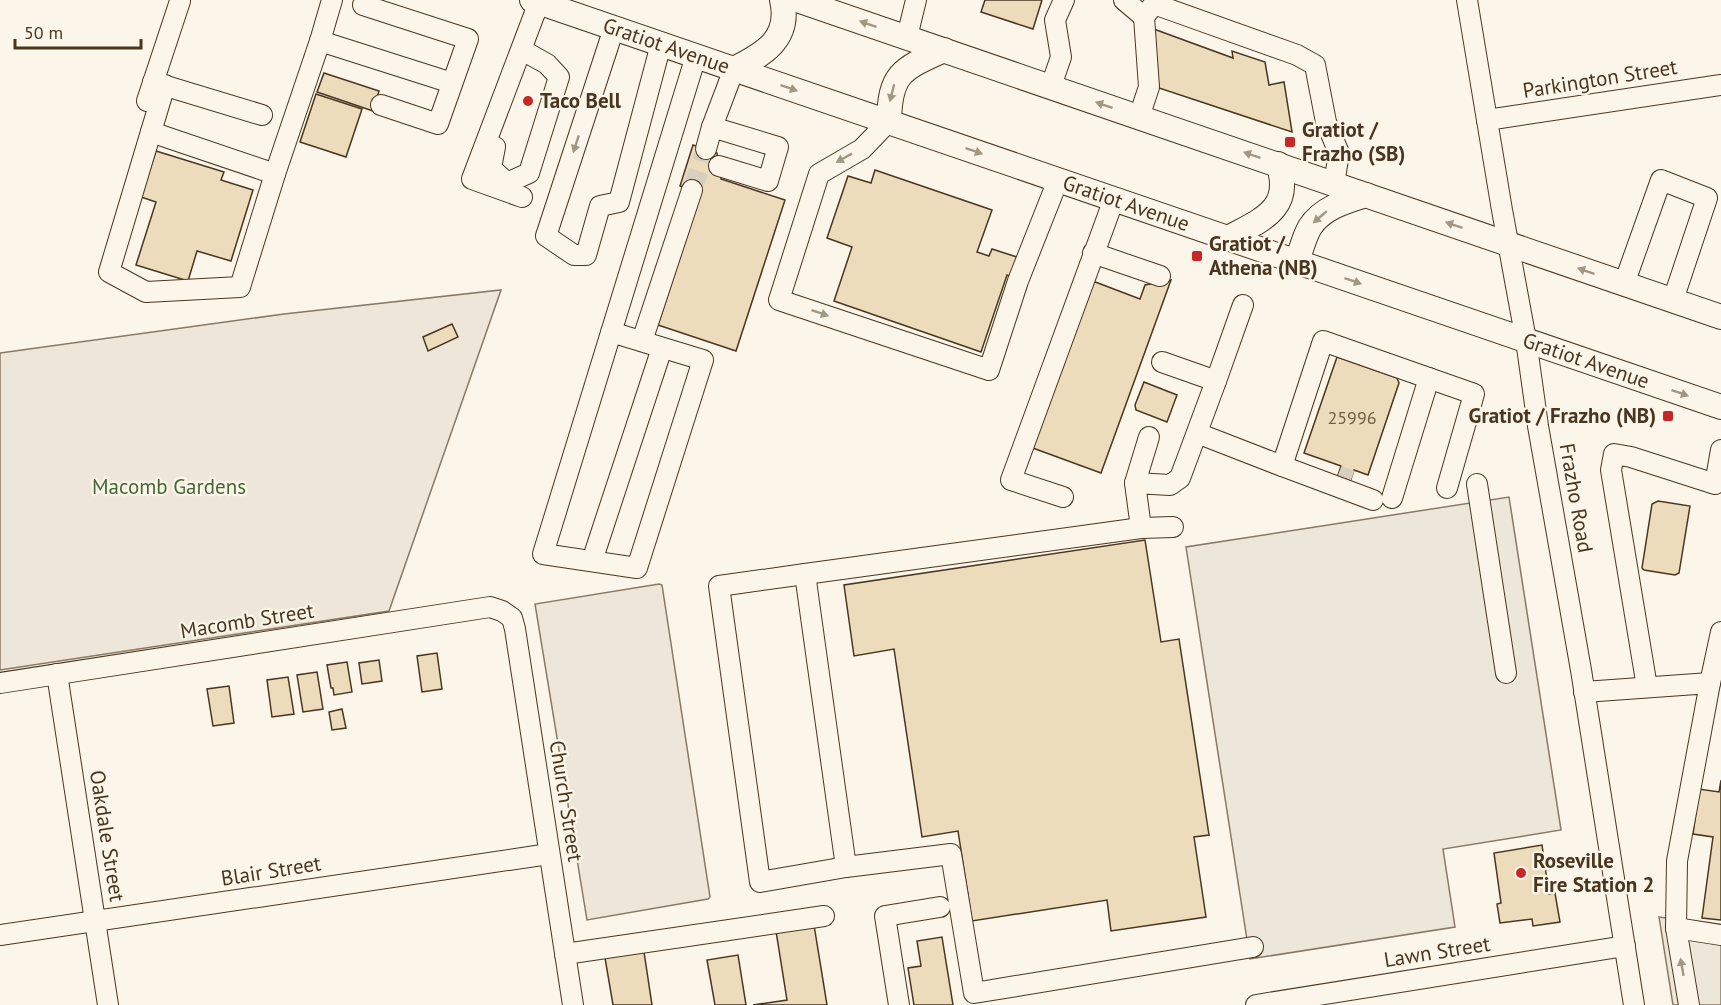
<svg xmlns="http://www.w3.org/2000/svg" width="1721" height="1005" viewBox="0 0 1721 1005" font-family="'PT Sans',sans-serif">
<rect width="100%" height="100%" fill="#fbf6e9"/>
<g fill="#ede6d9" stroke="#887966" stroke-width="1.5">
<path d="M501,290L389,611L0,670V353L284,314Z"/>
<path d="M659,584L662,585L710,897L708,899L587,920L535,604Z"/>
</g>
<g fill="#ede7d9" stroke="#887966" stroke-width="1.5">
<path d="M1509,497L1561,830L1443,849L1455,927L1250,959L1186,547Z"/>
<path d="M1659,917L1721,926V1005H1673Z"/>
</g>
<g fill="#ecdcbc" stroke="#4a3520" stroke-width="1.5">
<path d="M985,0H1042L1033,29L981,12Z"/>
<path d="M1151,28L1233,58L1232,51L1265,62L1269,85L1284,82L1292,132L1159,88Z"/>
<path d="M324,73L379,91L373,111L317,92Z"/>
<path d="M316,94L362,109L346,157L300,142Z"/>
<path d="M693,145L717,153L721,179L785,200L736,351L658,325L701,193L680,186Z"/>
<path d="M156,151L224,172L221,180L253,190L231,261L197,251L188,281L136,265L156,202L141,197Z"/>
<path d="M875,170L992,210L977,252L989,256L992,249L1023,259L1017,279L1007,275L981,352L834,301L852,247L827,238L848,176L871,183Z"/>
<path d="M1090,280L1140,299L1145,285L1171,280L1101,473L1030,447Z"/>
<path d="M452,324L458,337L428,351L423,337Z"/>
<path d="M1337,357L1397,378L1399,383L1368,475L1354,470L1349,485L1336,481L1341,466L1304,453Z"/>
<path d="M1144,382L1177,395L1167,422L1136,410L1135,405Z"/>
<path d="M1658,501L1690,506L1679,573L1675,575L1644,570L1642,568L1652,504Z"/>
<path d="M1145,540L1161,642L1179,639L1209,835L1194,837L1206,917L1111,931L1107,900L972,921L958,831L922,837L894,649L854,656L844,585Z"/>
<path d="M437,653L442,689L422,692L417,656Z"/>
<path d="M379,660L382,681L362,684L359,663Z"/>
<path d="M347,662L352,692L334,695L333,688H331L327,665Z"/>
<path d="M317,672L323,709L303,712L297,675Z"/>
<path d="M288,677L294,714L272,717L267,680Z"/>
<path d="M229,686L234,723L213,726L207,689Z"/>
<path d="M342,709L346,728L332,730L329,712Z"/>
<path d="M1721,780V920L1702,918L1713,837L1693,834L1699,789L1719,792Z"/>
<path d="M1542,845L1549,894L1555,893L1560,922L1533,926L1532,919L1500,923L1497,904L1501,903L1494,853Z"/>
<path d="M814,925L827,1005H753L787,1000L776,931Z"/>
<path d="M942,937L953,1005H914L908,968L921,966L917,941Z"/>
<path d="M644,952L652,1005H613L605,958Z"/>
<path d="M738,955L746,1005H715L707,960Z"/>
</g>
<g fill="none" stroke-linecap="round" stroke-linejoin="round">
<g stroke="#d8cfc1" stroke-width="20" stroke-dasharray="20 10" stroke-linecap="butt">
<path d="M692,190L706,149"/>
<path d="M1338,475L1351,480"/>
</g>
<defs>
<g id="minor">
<path d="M1124,0L1144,17"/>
<path d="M1467,0L1502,210L1526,340L1538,426L1581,670L1634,1005"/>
<path d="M363,5L468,39L438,124L381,105"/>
<path d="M614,28L546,236L574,255H586L600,206L619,202L661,44"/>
<path d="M907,37L916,0"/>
<path d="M320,41L452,83"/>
<path d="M153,82L262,115"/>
<path d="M165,85L109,272L146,292L240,287L275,174L320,41L332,0"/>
<path d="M1051,86L1061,57L1055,20L1064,0"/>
<path d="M147,101L180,1"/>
<path d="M1139,117L1149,87L1144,17L1154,4L1297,55L1315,65L1326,122L1339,153L1334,184"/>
<path d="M1487,120L1721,85"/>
<path d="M889,121L862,149L819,174L779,300L989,370L1018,281L1058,180"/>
<path d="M151,132L275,174"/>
<path d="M488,143L495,147L491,168L507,183L529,173L559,77L547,64L522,50"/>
<path d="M706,149L712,127"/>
<path d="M719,166L768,181L778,147L712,127L734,69"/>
<path d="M522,197L472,179L539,2"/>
<path d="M1093,253L1160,276"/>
<path d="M1624,284L1661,180L1707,198L1673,300"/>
<path d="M611,332L703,360L637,568L543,554L696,56"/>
<path d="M642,341L692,190"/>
<path d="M1162,362L1216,381"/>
<path d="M1197,433L1282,466L1323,341L1474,394L1447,488"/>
<path d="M1282,466L1373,500"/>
<path d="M1135,483L1149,437"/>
<path d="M1477,484L1506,673"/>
<path d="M1063,497L1011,480L1114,199"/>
<path d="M1392,498L1429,378"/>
<path d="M1173,527L1141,528L805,574L846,867L951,854L974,993L1253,947"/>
<path d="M1141,528L1135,483L1170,485L1180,478L1216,381L1243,305"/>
<path d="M592,561L662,348"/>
<path d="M805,574L719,586L760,882L846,867"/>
<path d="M57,674L108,1005"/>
<path d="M0,683L490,607L502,611L512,618L515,629L573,1005"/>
<path d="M1710,683L1721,632"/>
<path d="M1647,687L1611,470L1614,454L1631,457L1715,484L1721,450"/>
<path d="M1584,692L1710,683L1677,861L1676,928L1689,1005"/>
<path d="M1676,928L1721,935"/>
<path d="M0,935L549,854"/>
<path d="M565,954L824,916"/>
<path d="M899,1005L885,916L940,907"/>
<path d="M1256,1005L1625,946"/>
</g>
<g id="major">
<path id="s1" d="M532,0L1721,407"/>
<path d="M797,0L1721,317"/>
<path d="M734,69C764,54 791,39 782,0"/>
<path d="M889,121C890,73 902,69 944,50"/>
<path d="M1228,238C1261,220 1294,209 1278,164"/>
<path d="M1297,262C1301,250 1304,237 1310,227C1322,208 1346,201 1366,195"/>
</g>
</defs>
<use href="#minor" stroke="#4a3520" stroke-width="22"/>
<use href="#major" stroke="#4a3520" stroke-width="26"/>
<use href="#minor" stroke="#fbf6e9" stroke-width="20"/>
<use href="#major" stroke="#fbf6e9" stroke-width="24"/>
</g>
<defs><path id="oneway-solid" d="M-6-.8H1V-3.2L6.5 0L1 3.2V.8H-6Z" transform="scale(1.5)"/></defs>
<g fill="#a29684">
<use href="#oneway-solid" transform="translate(868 24) rotate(-161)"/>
<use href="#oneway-solid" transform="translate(789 88) rotate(19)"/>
<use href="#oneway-solid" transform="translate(892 93) rotate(104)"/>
<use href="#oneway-solid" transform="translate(1104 105) rotate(-161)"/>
<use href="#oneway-solid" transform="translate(576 144) rotate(108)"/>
<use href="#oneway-solid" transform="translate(974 151) rotate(19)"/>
<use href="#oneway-solid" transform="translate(1252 155) rotate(-161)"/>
<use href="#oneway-solid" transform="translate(844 158) rotate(151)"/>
<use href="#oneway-solid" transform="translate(1320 217) rotate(139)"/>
<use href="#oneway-solid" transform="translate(1454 225) rotate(-161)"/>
<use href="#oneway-solid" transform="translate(1586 271) rotate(-161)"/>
<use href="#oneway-solid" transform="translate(1353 281) rotate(19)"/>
<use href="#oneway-solid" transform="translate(820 313) rotate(19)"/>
<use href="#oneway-solid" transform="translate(1680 393) rotate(19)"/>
<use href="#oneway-solid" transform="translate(1682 967) rotate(-100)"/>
</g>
<g fill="#c62828" stroke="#fbf6e9" stroke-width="2">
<circle cx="528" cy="101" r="6"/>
<rect x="1284" y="136" width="12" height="12" rx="3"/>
<rect x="1191" y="250" width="12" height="12" rx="3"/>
<rect x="1662" y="410" width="12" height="12" rx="3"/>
<circle cx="1521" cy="873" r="6"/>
</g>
<g text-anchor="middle" stroke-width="4.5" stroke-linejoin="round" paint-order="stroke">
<g font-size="18" fill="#725f47">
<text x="1352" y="424">25996</text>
</g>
<g font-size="21" fill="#4a3520" stroke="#fbf6e9">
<text dy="7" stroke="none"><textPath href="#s1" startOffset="142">Gratiot Avenue</textPath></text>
<text transform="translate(1600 79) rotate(-9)" y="7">Parkington Street</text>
<text dy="7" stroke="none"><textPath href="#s1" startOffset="628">Gratiot Avenue</textPath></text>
<text dy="7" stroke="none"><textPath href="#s1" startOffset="1114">Gratiot Avenue</textPath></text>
<text transform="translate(1576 498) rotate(80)" y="7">Frazho Road</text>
<text transform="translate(247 621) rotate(-9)" y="7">Macomb Street</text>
<text transform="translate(566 801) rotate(81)" y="7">Church Street</text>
<text transform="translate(107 836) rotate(81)" y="7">Oakdale Street</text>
<text transform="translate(271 871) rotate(-9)" y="7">Blair Street</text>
<text transform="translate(1437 952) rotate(-9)" y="7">Lawn Street</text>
</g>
<g font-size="21" font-weight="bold" fill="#4a3520" stroke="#fbf6e9" text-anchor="start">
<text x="540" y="108">Taco Bell</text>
<text x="1302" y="137">Gratiot /<tspan x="1302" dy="24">Frazho (SB)</tspan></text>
<text x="1209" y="251">Gratiot /<tspan x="1209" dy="24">Athena (NB)</tspan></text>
<text x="1656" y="423" text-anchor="end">Gratiot / Frazho (NB)</text>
<text x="1533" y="868">Roseville<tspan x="1533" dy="24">Fire Station 2</tspan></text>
</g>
<g font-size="21" fill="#436837" stroke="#fbf6e9">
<text x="169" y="494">Macomb Gardens</text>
</g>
</g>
<path d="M15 39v9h126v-9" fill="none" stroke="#4a3520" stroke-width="3"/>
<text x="24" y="39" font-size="18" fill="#4a3520" stroke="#fbf6e9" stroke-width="4.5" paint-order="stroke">50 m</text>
</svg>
